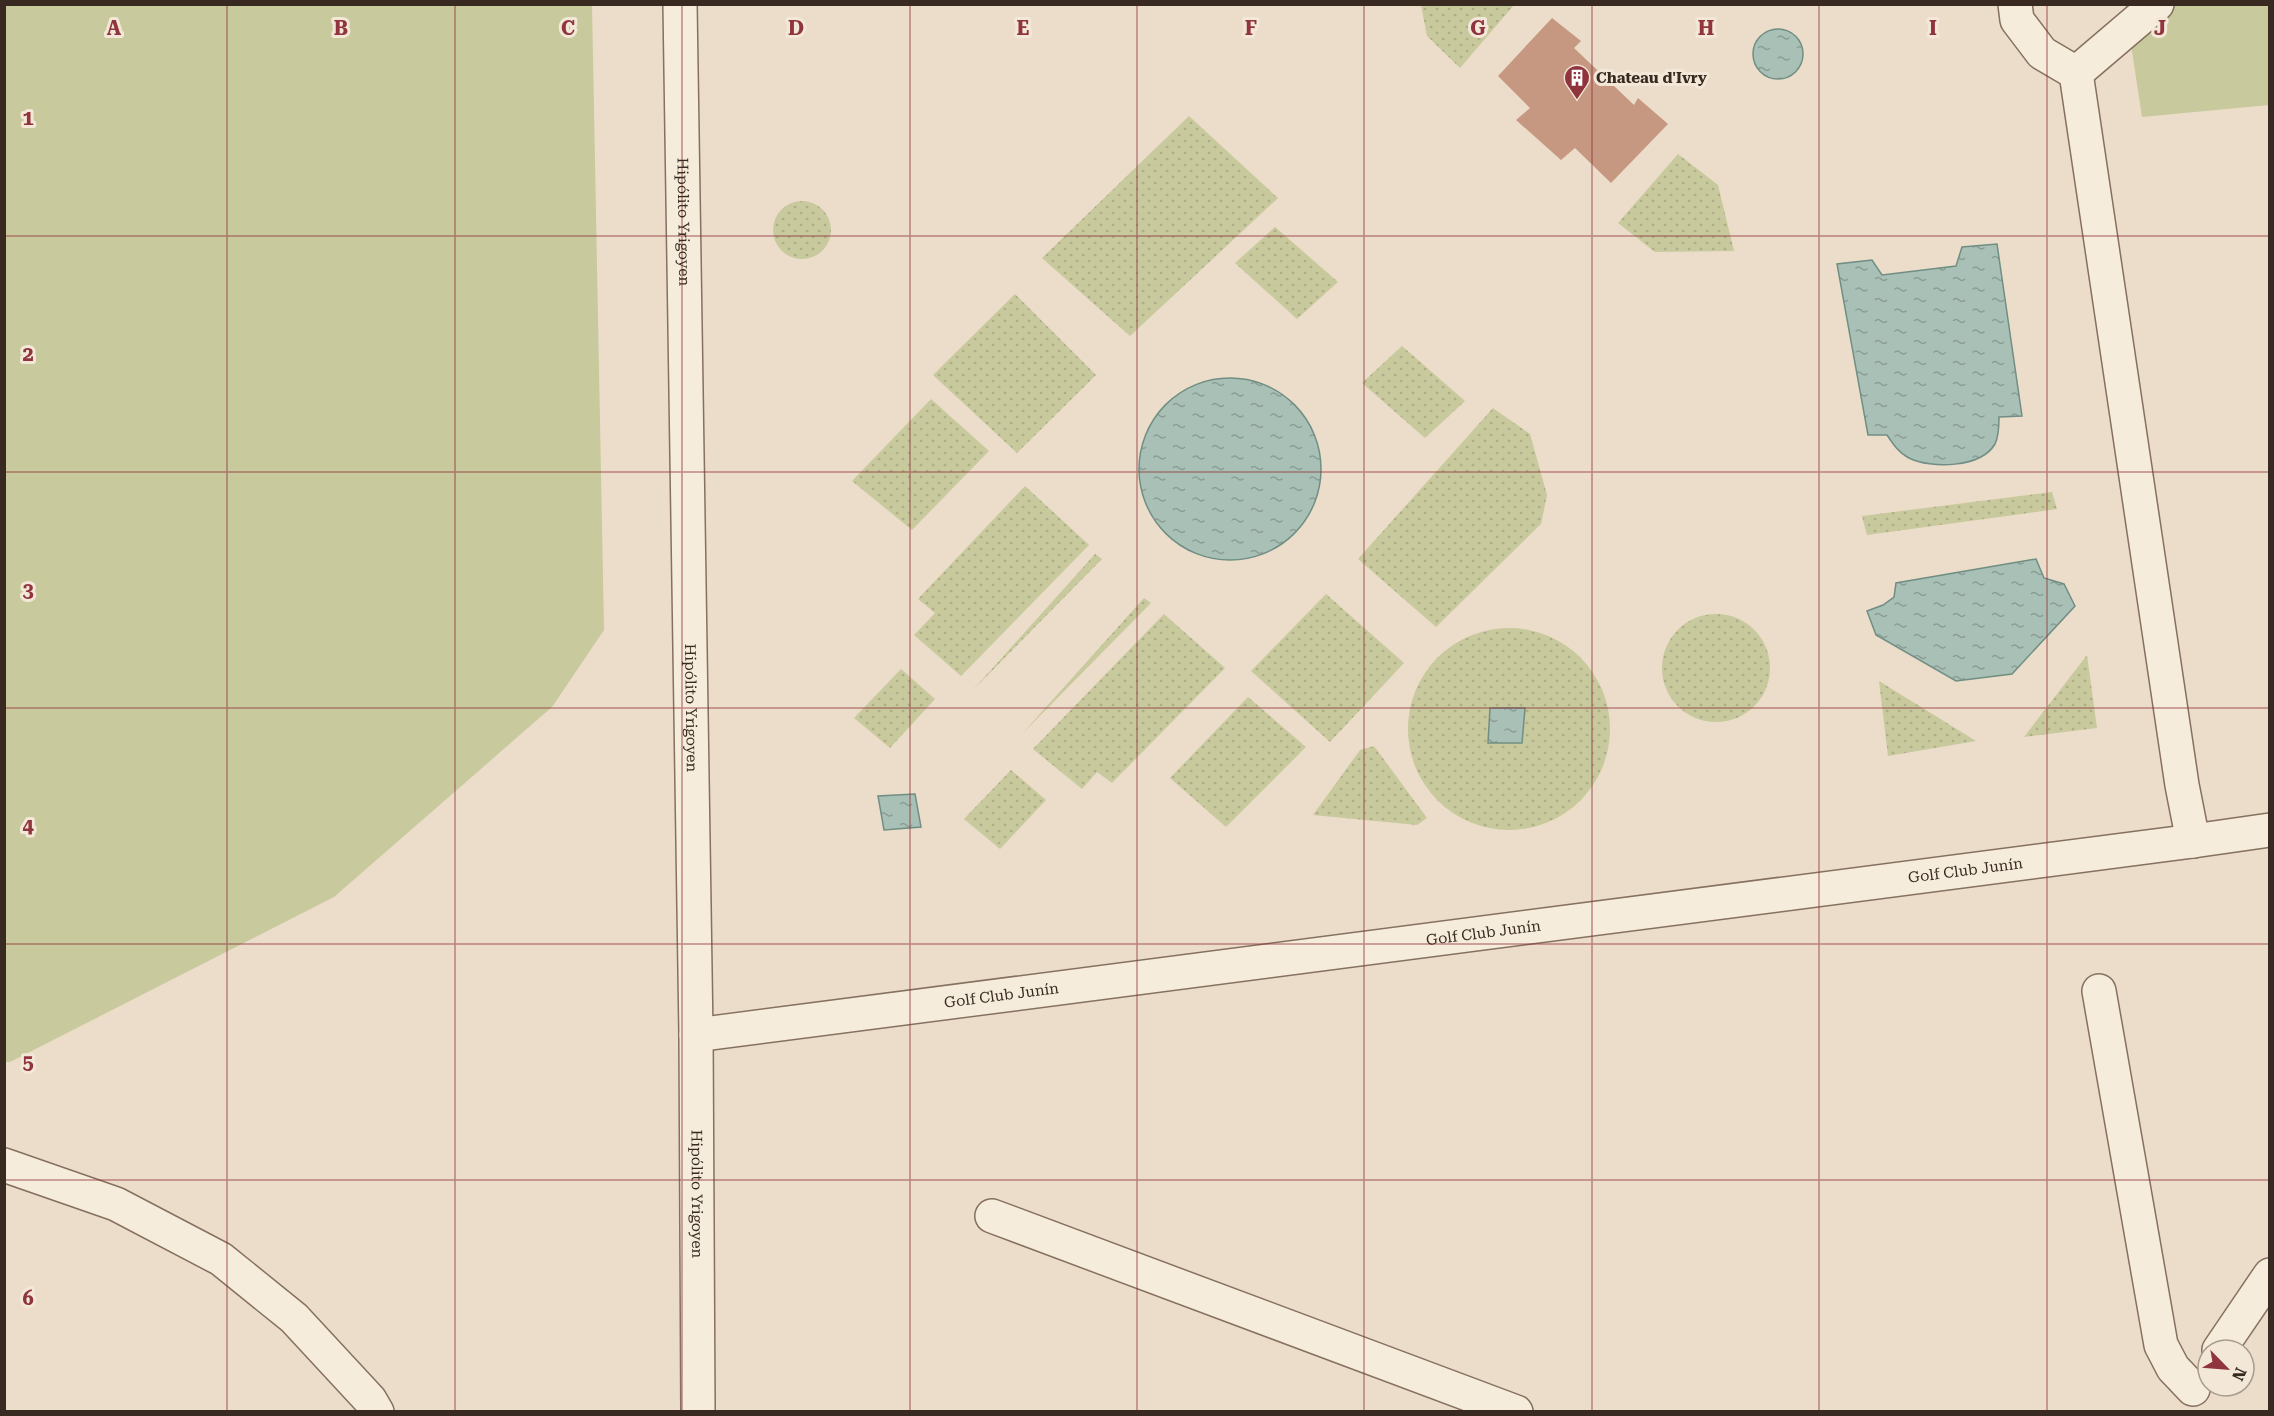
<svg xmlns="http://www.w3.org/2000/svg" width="2274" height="1416" viewBox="0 0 2274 1416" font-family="'Roboto Serif',serif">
<defs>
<pattern id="park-dots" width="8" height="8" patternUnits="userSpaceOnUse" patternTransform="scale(1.5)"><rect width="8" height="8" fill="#c8c99d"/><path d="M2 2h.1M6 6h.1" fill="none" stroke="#adad87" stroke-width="1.8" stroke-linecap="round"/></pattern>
<pattern id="water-ripples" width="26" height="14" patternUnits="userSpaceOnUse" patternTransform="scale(1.5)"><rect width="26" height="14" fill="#a9c0b7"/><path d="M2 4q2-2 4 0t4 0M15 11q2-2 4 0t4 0" fill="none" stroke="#8b9c94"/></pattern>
</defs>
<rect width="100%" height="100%" fill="#ebddc9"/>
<g fill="#c8c99d">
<path d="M5,4L592,5L604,630L552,707L334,897L10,1062H5Z"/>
<path d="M2125,5H2269V105L2142,117Z"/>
</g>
<g fill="url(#park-dots)">
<path d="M1421,5L1422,4L1514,5L1460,68L1427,36Z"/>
<path d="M1189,116L1278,198L1130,336L1042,258Z"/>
<path d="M1678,154L1718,185L1734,251L1655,252L1618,223Z"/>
<circle cx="802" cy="230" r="29"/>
<path d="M1275,227L1338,282L1297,319L1235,263Z"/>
<path d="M1015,294L1096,375L1017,453L933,375Z"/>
<path d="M1402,346L1465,401L1425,438L1362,383Z"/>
<path d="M931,399L989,451L912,530L852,481Z"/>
<path d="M1493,408L1530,434L1547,495L1541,524L1436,627L1358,559Z"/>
<path d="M1025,486L1089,545L961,676L914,635L935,613L918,599Z"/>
<path d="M2052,492L2057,509L1867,535L1862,516Z"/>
<path d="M1095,554L1102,559L973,690Z"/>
<path d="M1326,594L1404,663L1330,742L1251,671Z"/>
<path d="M1144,598L1151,603L1021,735Z"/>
<path d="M1164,614L1225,668L1112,783L1097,772L1082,789L1033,749Z"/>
<circle cx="1716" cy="668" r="54"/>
<circle cx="1509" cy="729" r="101"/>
<path d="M2087,655L2097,728L2024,737Z"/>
<path d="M901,669L935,699L890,748L854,718Z"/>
<path d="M1879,681L1976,741L1888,756Z"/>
<path d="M1248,697L1306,747L1226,827L1170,778Z"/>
<path d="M1374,746L1427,818L1417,825L1313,815L1360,750Z"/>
<path d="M1011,770L1046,800L1000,849L964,819Z"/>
</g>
<g fill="url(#water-ripples)" stroke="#708e83" stroke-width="1.5">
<circle cx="1778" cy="54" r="25"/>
<path d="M1997,244L2022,416L1999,417C1999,425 1999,436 1995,444C1981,468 1931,469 1909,458C1899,453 1893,444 1887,435H1868L1837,264L1872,260L1882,275L1956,266L1962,247Z"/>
<circle cx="1230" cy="469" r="91"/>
<path d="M2036,559L2044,578L2064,584L2075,606L2012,674L1956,681L1876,635L1867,611L1883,605L1894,597L1896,583Z"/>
<path d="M1490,708H1525L1522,743H1488Z"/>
<path d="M915,794L921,827L884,830L878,796Z"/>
</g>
<path fill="#c69882" d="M1552,18L1581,41L1574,48L1634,105L1638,98L1668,124L1611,183L1575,148L1561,160L1516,120L1530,108L1498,76Z"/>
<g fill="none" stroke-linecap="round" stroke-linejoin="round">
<defs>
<g id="minor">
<path id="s1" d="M680,4L696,1035L698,1412"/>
<path d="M2015,4L2017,20L2042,53L2076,73L2182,785L2193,841"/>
<path d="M2076,73L2157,4"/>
<path d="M2099,991L2161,1345L2173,1368L2193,1389"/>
<path id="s2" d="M696,1035L2193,841L2270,830"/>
<path d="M4,1165L116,1204L221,1259L294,1318L370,1400L377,1412"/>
<path d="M992,1216L1516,1412"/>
<path d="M2219,1350L2270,1275"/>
</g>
</defs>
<use href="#minor" stroke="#86705f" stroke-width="36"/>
<use href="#minor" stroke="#f6ecdb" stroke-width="33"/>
</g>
<path fill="none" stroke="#90343d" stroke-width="1.5" stroke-opacity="0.55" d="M227,4V1412M455,4V1412M682,4V1412M910,4V1412M1137,4V1412M1364,4V1412M1592,4V1412M1819,4V1412M2047,4V1412M4,236H2270M4,472H2270M4,708H2270M4,944H2270M4,1180H2270"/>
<defs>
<symbol id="building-pin" viewBox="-11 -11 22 30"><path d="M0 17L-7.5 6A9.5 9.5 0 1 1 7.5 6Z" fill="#90343d" stroke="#f3e8d8"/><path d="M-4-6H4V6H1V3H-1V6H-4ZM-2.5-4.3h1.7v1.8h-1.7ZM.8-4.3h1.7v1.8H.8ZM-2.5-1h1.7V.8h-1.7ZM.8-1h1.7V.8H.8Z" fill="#fff"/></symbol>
</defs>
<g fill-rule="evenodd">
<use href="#building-pin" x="1562" y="63" width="30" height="40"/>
</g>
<g text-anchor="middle" stroke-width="6" stroke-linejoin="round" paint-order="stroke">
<g font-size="15" font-weight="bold" fill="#382a21" stroke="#f3e8d8" text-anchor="start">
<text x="1596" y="83">Chateau d'Ivry</text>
</g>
<g font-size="15" fill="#382a21" stroke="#f3e8d8">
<text dy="5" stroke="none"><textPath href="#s1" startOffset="218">Hipólito Yrigoyen</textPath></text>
<text dy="5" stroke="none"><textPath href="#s1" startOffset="704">Hipólito Yrigoyen</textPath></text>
<text dy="5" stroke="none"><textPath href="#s2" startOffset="1280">Golf Club Junín</textPath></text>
<text dy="5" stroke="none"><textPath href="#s2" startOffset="794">Golf Club Junín</textPath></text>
<text dy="5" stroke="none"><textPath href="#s2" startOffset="308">Golf Club Junín</textPath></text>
<text dy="5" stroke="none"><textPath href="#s1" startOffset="1190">Hipólito Yrigoyen</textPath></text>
</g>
</g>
<g font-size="20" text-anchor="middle" font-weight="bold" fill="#90343d" stroke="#f3e8d8" stroke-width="6" stroke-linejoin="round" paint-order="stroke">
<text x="114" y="35">A</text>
<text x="341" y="35">B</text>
<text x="568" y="35">C</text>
<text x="796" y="35">D</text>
<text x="1023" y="35">E</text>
<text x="1251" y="35">F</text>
<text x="1478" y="35">G</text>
<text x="1706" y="35">H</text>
<text x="1933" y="35">I</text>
<text x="2160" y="35">J</text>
<text x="28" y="125">1</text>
<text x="28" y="361">2</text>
<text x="28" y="597">3</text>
<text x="28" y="833">4</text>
<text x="28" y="1069">5</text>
<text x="28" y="1305">6</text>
</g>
<rect width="2274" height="1416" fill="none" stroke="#382a21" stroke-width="12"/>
<g transform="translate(2226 1368) rotate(115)"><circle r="28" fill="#f3e8d8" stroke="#a89c8f" stroke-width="1.5"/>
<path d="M0-4.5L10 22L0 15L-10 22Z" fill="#90343d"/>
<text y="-9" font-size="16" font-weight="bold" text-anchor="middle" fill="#382a21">N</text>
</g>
</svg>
